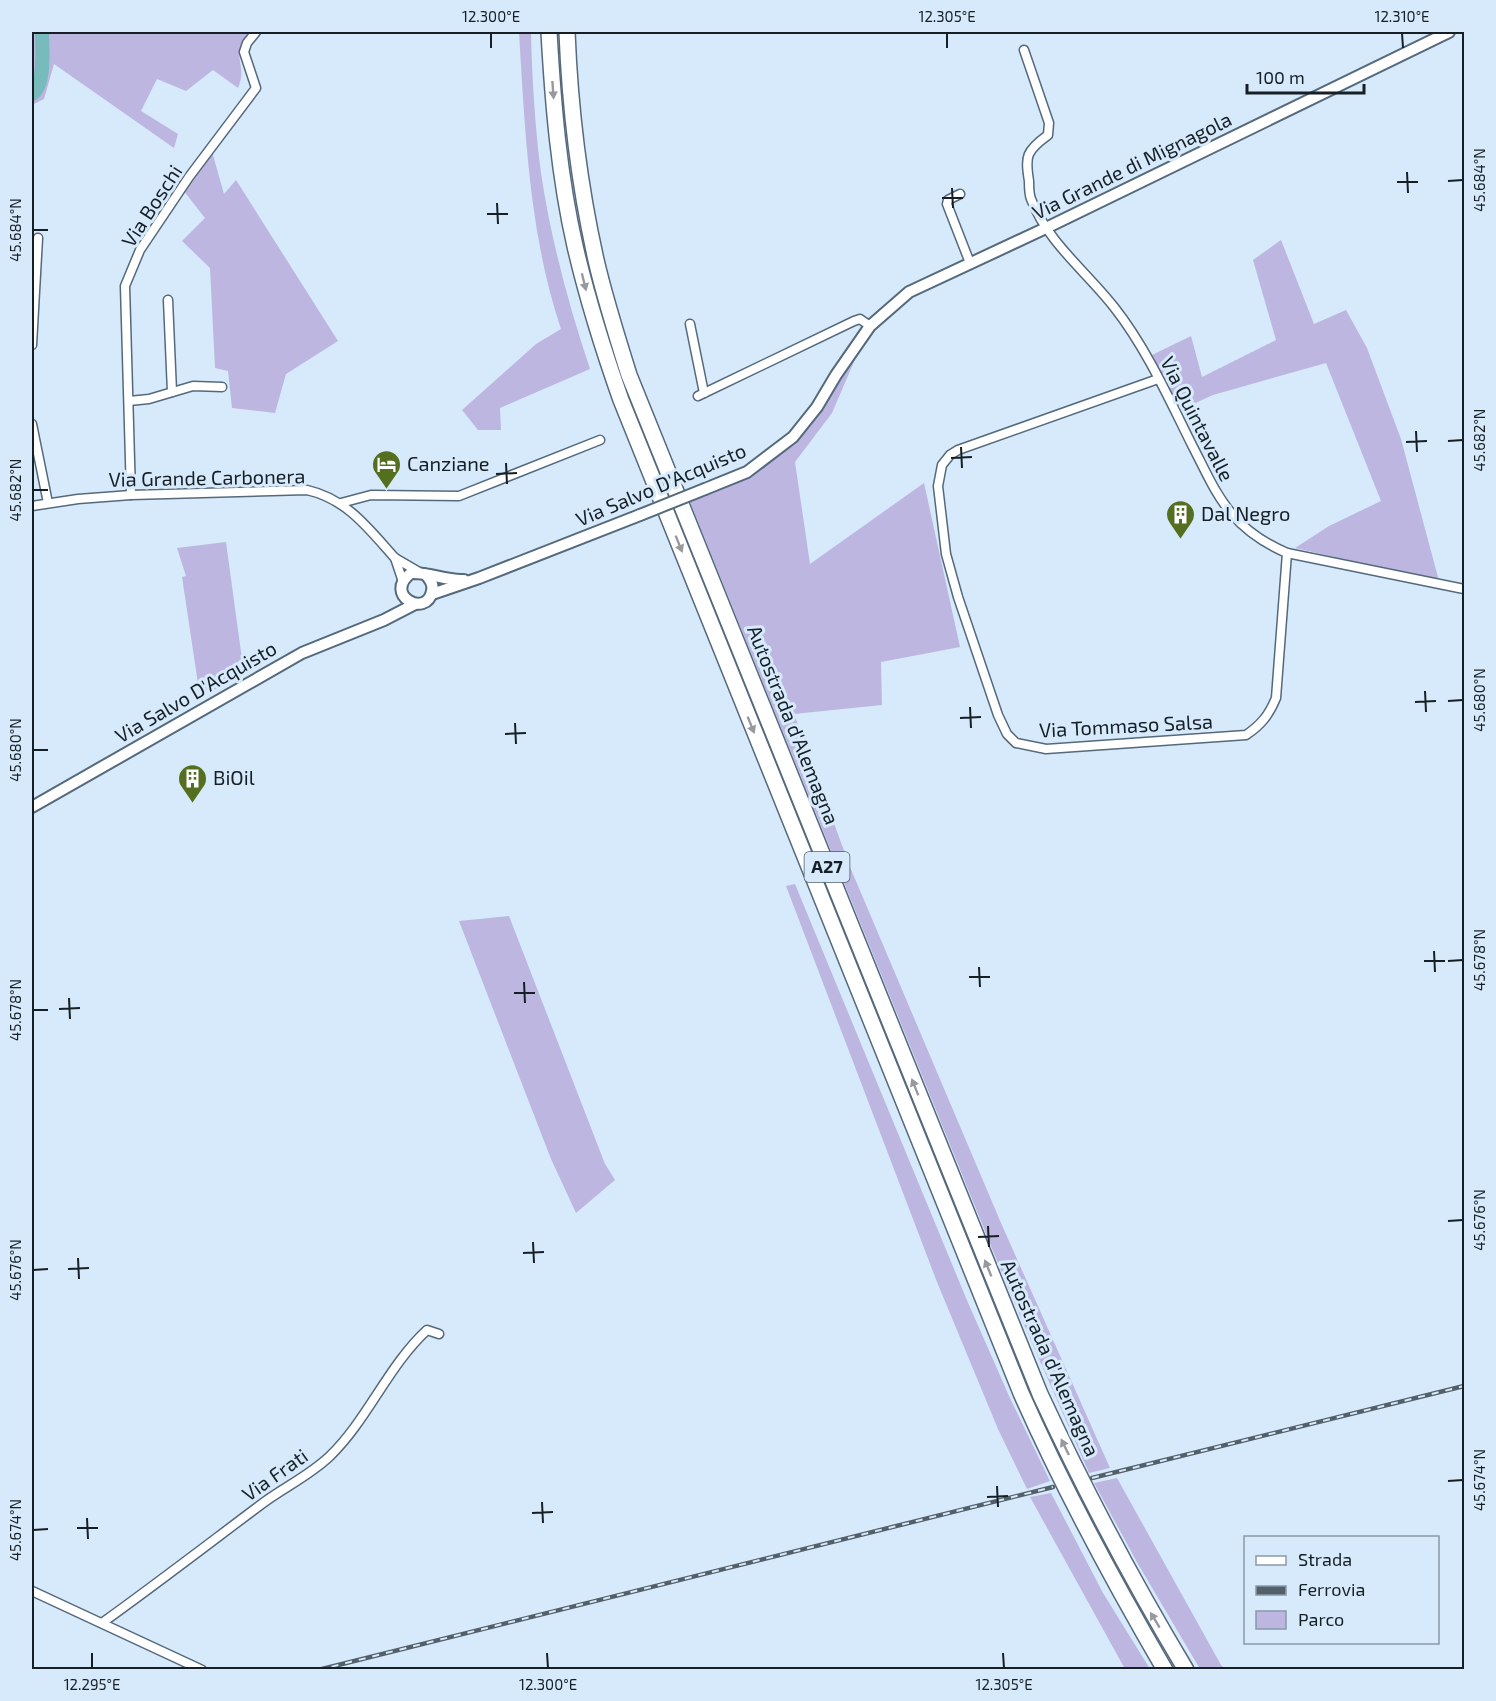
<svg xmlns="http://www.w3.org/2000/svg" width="1496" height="1701" viewBox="0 0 1496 1701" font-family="'Exo 2',sans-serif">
<rect width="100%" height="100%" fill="#d7eafb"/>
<g fill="#bdb6e1">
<path d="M32,32H250C228,56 249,64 238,88L213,70L186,91L157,79L141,111L178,134L174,148L54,64L44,99L32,105Z"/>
<path d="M519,32H531C532,79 535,126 541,173C551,240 569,306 590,369L500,408L501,430H478L462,410L536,344L561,329C529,234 525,131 519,32Z"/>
<path d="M211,148L224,194L236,180L338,341L286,374L275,413L232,408L228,371L215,368L210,268L182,241L205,218L183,190Z"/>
<path d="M1281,240L1314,324L1346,310L1367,348L1401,439L1439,581L1295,548L1329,526L1381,501L1326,363L1213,395L1180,410L1152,355L1191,336L1202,377L1276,340L1253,260Z"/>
<path d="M865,336L832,413L795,462L810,564L924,483L960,647L881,662L882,705L794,714L850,867L1001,1223L1110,1468L1089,1473L1008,1288L690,502C711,494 734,486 753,474C803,445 833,384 865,336Z"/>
<path d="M226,542L244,674L200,697L182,577L186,576L177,548Z"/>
<path d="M795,884L966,1298L1009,1396L1050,1481L1027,1489L998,1429L937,1282L786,886Z"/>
<path d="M509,916L605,1164L615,1180L576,1213L551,1159L459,921Z"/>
<path d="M1117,1478L1221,1665L1225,1669H1200L1138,1564L1094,1483Z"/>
<path d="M1051,1493L1103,1593L1150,1669H1125L1030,1497Z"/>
</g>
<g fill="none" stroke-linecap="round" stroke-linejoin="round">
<path stroke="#77bbbc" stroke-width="14" d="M32,94C46,85 42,47 42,32"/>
<defs>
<g id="minor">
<path d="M1024,50L1049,123L1048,135C1026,151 1025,156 1029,181C1029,187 1029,194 1031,199C1048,243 1086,271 1114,307C1147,349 1169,399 1193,447C1205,470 1215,494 1232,514C1247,532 1266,544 1287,553L1464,589"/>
<path d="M960,194L948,200L947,204L970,263"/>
<path d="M168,300L172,392"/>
<path d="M690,324L704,393"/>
<path d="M32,345L38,238"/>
<path d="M1158,379L958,450L950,455L942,465L938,486L946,554L958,597L998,715L1007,734L1016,743L1046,749L1246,735C1261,725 1269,715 1276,698L1287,553"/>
<path d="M698,396L854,321L860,319L870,326"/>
<path d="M129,401L149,399L193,386L222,387"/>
<path d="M32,424L48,503"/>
<path d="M131,495L125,286L140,250L189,177L256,88L244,52L247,43L256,32"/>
<path d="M341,503L371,495L459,496L600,440"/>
<path d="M32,506L78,499L131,495L307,490C347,499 368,528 395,558"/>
<path d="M403,582L395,558L419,572"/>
<path d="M32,1591L202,1670"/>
<path d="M102,1623C155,1585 207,1545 259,1506C282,1488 308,1477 330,1456C368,1419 388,1366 427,1330L439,1334"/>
</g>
<g id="tertiary">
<path d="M705,489L747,472L793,437L817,407L836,375L870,326L909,292L1046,228L1449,32"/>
<path d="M425,574C430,579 434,584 432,591C427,619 382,595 411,573C429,572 445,581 464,580"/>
<path d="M432,594L479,578L640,515"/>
<path d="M32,807L302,653L384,620L415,604"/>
</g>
<g id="motorway">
<path d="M549,32C553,103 559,176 575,246C587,298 603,349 621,400L1021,1393C1063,1488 1112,1579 1165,1670"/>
<path d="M567,32C570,109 579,184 596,260C605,299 617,337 629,375L1040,1394C1084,1489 1132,1580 1186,1670"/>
</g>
</defs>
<use href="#minor" stroke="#55697c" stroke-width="11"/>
<use href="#tertiary" stroke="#55697c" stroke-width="14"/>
<use href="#motorway" stroke="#55697c" stroke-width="18"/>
<use href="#minor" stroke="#fff" stroke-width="8"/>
<use href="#tertiary" stroke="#fff" stroke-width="10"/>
<use href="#motorway" stroke="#fff" stroke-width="15"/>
<defs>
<g id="rail">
<path d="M1092,1478L1464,1386"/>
<path d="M318,1670L1053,1487"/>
</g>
</defs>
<use href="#rail" stroke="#535f69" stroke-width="4.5"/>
<use href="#rail" stroke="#d7eafb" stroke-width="2" stroke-dasharray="7" stroke-linecap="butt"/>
<defs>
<path id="tertiary-bridge" d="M640,515L705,489"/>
</defs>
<use href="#tertiary-bridge" stroke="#55697c" stroke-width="14" stroke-linecap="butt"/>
<use href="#tertiary-bridge" stroke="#fff" stroke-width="10"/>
</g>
<defs><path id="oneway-solid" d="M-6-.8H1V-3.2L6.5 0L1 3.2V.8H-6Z" transform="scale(1.5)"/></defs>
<g fill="#969a9d">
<use href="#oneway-solid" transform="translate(553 90) rotate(86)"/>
<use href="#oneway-solid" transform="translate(584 282) rotate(76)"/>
<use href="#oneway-solid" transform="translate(679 544) rotate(68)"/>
<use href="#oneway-solid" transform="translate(751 725) rotate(68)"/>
<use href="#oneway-solid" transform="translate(915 1087) rotate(-112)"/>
<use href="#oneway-solid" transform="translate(988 1268) rotate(-112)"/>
<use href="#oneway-solid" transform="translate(1065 1447) rotate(-116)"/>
<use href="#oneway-solid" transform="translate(1155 1620) rotate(-121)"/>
</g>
<path fill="none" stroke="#161f26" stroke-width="2" d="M491,33V48M947,33V48M1402,33L1403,48M1407,172L1408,193M1448,181L1463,180M1397,182H1418M952,188L953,208M942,198H963M497,203L498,224M487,214H508M33,230H48M1416,431L1417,452M1448,441L1463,440M1406,442L1427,441M961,447L962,468M951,458L972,457M506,463L507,484M496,474L517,473M33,490H48M1425,691L1426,712M1448,701L1463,700M1415,702L1436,701M970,707L971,728M960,718L981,717M515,723L516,744M505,734L526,733M33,750H48M1434,951L1435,972M1424,961H1445M1448,961L1463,960M979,967L980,987M969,977H990M524,982L525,1003M514,993H535M69,998L70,1019M59,1009L80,1008M33,1010H48M1448,1221L1463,1220M988,1226L989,1247M978,1237L999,1236M533,1242L534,1263M523,1253L544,1252M78,1258L79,1279M68,1269L89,1268M33,1270L48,1269M1448,1481L1463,1480M997,1486L998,1507M987,1497L1008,1496M542,1502L543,1523M532,1513L553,1512M87,1518L88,1539M77,1528H98M33,1530L48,1529M92,1653V1668M547,1653L548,1668M1003,1653L1004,1668"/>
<defs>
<symbol id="hotel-pin" viewBox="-11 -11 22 30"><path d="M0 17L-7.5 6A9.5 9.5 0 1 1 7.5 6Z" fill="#556f21" stroke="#d7eafb"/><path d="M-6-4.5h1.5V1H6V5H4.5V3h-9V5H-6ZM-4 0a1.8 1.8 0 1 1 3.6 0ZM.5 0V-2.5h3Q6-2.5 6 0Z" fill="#fff"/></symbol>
<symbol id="building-pin" viewBox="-11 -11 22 30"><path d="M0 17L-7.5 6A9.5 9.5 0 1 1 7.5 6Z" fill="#556f21" stroke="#d7eafb"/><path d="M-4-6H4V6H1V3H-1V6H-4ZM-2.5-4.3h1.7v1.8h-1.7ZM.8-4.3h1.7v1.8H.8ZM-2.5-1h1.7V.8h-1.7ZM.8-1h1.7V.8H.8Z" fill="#fff"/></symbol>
</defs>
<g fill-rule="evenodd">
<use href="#hotel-pin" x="370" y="448" width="33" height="45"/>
<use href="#building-pin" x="1164" y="498" width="33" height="45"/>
<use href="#building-pin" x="176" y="762" width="33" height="45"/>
</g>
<g text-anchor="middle" stroke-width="6" stroke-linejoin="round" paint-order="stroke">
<rect fill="#d7eafb" stroke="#505c66" stroke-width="1.5" x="804.5" y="852" width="45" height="30" rx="4.5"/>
<g font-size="18" font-weight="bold" fill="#161f26">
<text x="827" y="873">A27</text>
</g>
<g font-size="20" fill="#161f26" stroke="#d7eafb">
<text transform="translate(1132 166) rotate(-26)" y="7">Via Grande di Mignagola</text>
<text transform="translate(152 206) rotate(-57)" y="7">Via Boschi</text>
<text transform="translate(1197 419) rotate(63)" y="7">Via Quintavalle</text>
<text transform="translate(207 478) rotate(-1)" y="7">Via Grande Carbonera</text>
<text transform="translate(661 485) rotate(-23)" y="7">Via Salvo D'Acquisto</text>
<text transform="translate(196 692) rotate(-30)" y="7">Via Salvo D'Acquisto</text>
<text transform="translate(793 725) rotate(68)" y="7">Autostrada d'Alemagna</text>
<text transform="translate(1126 726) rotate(-3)" y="7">Via Tommaso Salsa</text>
<text transform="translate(1050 1358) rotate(66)" y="7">Autostrada d'Alemagna</text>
<text transform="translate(275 1475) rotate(-35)" y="7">Via Frati</text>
</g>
<g font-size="20" fill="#161f26" stroke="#d7eafb" text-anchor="start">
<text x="407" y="471">Canziane</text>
<text x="1201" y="521">Dal Negro</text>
<text x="213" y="785">BiOil</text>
</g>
</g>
<rect width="1496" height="1701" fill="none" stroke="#d7eafb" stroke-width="66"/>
<rect x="1244" y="1536" width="195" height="108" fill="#d7eafb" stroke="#8a99a6" stroke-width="1.5"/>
<rect x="1256" y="1556" width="30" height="9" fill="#ffffff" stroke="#8a99a6" stroke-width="1.5"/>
<text x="1298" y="1566" font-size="18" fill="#161f26">Strada</text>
<rect x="1256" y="1586" width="30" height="9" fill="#535f69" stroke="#8a99a6" stroke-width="1.5"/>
<text x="1298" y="1596" font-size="18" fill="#161f26">Ferrovia</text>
<rect x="1256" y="1611" width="30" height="18" fill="#bdb6e1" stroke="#8a99a6" stroke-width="1.5"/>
<text x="1298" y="1626" font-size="18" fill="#161f26">Parco</text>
<path d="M1247 84v9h117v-9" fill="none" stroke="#161f26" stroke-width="3"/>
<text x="1256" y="84" font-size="18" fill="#161f26" stroke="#d7eafb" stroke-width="4.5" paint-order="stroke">100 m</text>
<rect x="33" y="33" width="1430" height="1635" fill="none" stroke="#161f26" stroke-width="2"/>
<g font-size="15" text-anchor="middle" fill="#161f26">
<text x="491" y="22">12.300°E</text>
<text x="947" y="22">12.305°E</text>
<text x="1402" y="22">12.310°E</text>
<text transform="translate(1480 180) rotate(-90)" y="5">45.684°N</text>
<text transform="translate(16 230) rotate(-90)" y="5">45.684°N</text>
<text transform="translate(1480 440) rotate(-90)" y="5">45.682°N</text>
<text transform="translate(16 490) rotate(-90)" y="5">45.682°N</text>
<text transform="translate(1480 700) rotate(-90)" y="5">45.680°N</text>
<text transform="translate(16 750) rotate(-90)" y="5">45.680°N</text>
<text transform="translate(1480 960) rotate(-90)" y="5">45.678°N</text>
<text transform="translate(16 1010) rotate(-90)" y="5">45.678°N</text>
<text transform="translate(1480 1220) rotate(-90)" y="5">45.676°N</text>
<text transform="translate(16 1270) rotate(-90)" y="5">45.676°N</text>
<text transform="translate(1480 1480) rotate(-90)" y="5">45.674°N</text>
<text transform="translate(16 1530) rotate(-90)" y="5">45.674°N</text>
<text x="92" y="1690">12.295°E</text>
<text x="548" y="1690">12.300°E</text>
<text x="1004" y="1690">12.305°E</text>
</g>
</svg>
